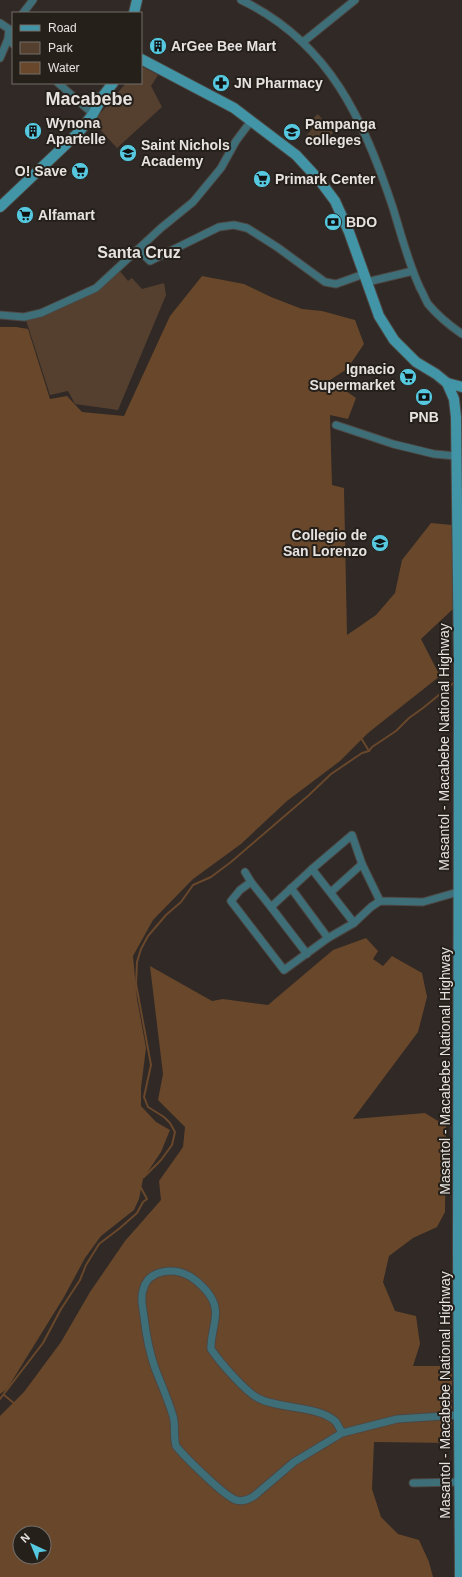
<svg xmlns="http://www.w3.org/2000/svg" width="462" height="1577" viewBox="0 0 462 1577" font-family="Helvetica,sans-serif">
<rect width="100%" height="100%" fill="#302925"/>
<g fill="#554030">
<path d="M141,66L158,75L151,86L162,107L117,148L93,122L126,83H141Z"/>
<path d="M318,114L333,133L322,144L317,139L312,144L305,137L312,129L308,123Z"/>
<path d="M119,270L128,281L132,278L142,289L164,283L166,295L118,410L75,404L68,391L50,395L26,320L53,312L98,290Z"/>
</g>
<g fill="#69472b" fill-rule="evenodd">
<path d="M202,276L244,284L271,297L302,309L322,311L355,320L364,344L347,369L330,380L356,398L348,419L330,415L332,485L344,488L347,635L376,615L395,593L402,560L431,523L452,525L453,609L421,639L440,676L368,733L340,761L287,801L241,844L193,879L153,920L133,956L137,999L146,1048L141,1088V1106L156,1122L170,1130L161,1152L143,1179L139,1199L134,1210L101,1236L85,1258L64,1297L7,1389L0,1394V327H16L28,329L50,399L67,396L82,412L124,416L170,316Z"/>
<path d="M366,938L378,951L373,959L383,966L392,956L422,973L427,997L418,1032L353,1119L425,1113L446,1126L445,1212L437,1227L413,1238L389,1256L383,1282L395,1311L416,1316L420,1344L413,1366H452V1443L374,1442L372,1489L381,1517L398,1534L419,1540L429,1562L433,1577H0V1416L24,1392L61,1342L90,1292L125,1241L161,1200L159,1181L183,1147L185,1127L158,1100L163,1074L150,966L212,1001L223,999L268,1005L333,950ZM20,1533H44V1557H20Z"/>
</g>
<g fill="none" stroke-linecap="round" stroke-linejoin="round">
<g stroke="#69472b" stroke-width="2">
<path d="M361,738L369,751"/>
<path d="M144,1177L161,1160L172,1145L175,1132L170,1123L164,1117L148,1107L144,1097L151,1065L136,984L137,962L141,949L148,936L166,915L181,902L193,885L211,877L231,862L309,795L331,774L362,753L369,751L372,747L396,731L409,718L423,708L456,681"/>
<path d="M4,1395L15,1404"/>
<path d="M0,1399L43,1343L61,1309L80,1280L86,1265L99,1244L120,1228L137,1213L143,1202L147,1199L140,1186"/>
</g>
<defs>
<g id="street">
<path d="M241,0C329,42 364,120 393,208C401,234 408,262 420,288C423,293 425,299 428,304C438,316 449,325 462,334"/>
<path d="M23,13L33,0"/>
<path d="M0,23L9,29L8,39L13,44"/>
<path d="M303,42L355,0"/>
<path d="M0,58L8,39"/>
<path d="M58,83L93,114"/>
<path d="M78,100L103,96"/>
<path d="M139,250L150,261L219,227L234,225L247,228L277,247L325,282L336,284L364,274"/>
<path d="M367,282L413,271"/>
<path d="M0,315L24,317L41,313L96,288L161,228L193,202L221,168L236,141L251,121"/>
<path d="M336,425L393,444L434,454L456,456"/>
<path d="M312,869L354,923"/>
<path d="M245,872L251,882"/>
<path d="M291,888L328,938"/>
<path d="M331,892L362,864"/>
<path d="M380,901L362,864L352,835L312,869L271,907L251,882L240,890L231,901L284,970L328,938L354,923L371,907L380,901L423,902L458,892"/>
<path d="M271,907L307,954"/>
<path d="M342,1433C340,1429 338,1425 336,1422C321,1406 280,1409 260,1399C247,1394 219,1361 211,1349C210,1334 220,1315 213,1301C209,1292 199,1282 191,1277C174,1267 148,1269 143,1290C140,1299 143,1308 144,1317C146,1334 149,1351 155,1368C161,1384 168,1399 173,1416C176,1426 173,1436 176,1446C184,1456 225,1497 236,1500C243,1502 248,1500 254,1496L294,1462L342,1433L397,1419L459,1415"/>
<path d="M413,1483L459,1482"/>
</g>
<g id="secondary">
<path d="M134,13L137,0"/>
<path d="M141,59L234,108L296,155L320,181L335,201L349,232L379,316L394,340L416,362L436,374L447,383L454,399L456,417L459,668L458,1251L460,1577"/>
<path d="M0,207L79,132L93,114L103,96L113,83"/>
<path d="M447,383L462,387"/>
</g>
</defs>
<use href="#street" stroke="#4d4743" stroke-width="9"/>
<use href="#secondary" stroke="#4d4743" stroke-width="12"/>
<use href="#street" stroke="#3e6f79" stroke-width="7"/>
<use href="#secondary" stroke="#4295a6" stroke-width="10"/>
</g>
<defs>
<symbol id="building-disc" viewBox="-11 -11 22 22"><circle r="9.5" fill="#56c9e0" stroke="#26201b"/><path d="M-4-6H4V6H1V3H-1V6H-4ZM-2.5-4.3h1.7v1.8h-1.7ZM.8-4.3h1.7v1.8H.8ZM-2.5-1h1.7V.8h-1.7ZM.8-1h1.7V.8H.8Z" fill="#111"/></symbol>
<symbol id="pharmacy-disc" viewBox="-11 -11 22 22"><circle r="9.5" fill="#56c9e0" stroke="#26201b"/><path d="M-2-6h4v4h4v4h-4v4h-4v-4h-4v-4h4Z" fill="#111"/></symbol>
<symbol id="university-disc" viewBox="-11 -11 22 22"><circle r="9.5" fill="#56c9e0" stroke="#26201b"/><path d="M0-5L7-2L0 1L-7-2ZM-4 1L0 2.5L4 1V4Q0 6-4 4Z" fill="#111"/></symbol>
<symbol id="supermarket-disc" viewBox="-11 -11 22 22"><circle r="9.5" fill="#56c9e0" stroke="#26201b"/><path d="M-6-5.5h2.5l.6 2H6L4.5 2H-2.5L-4.4-4H-6ZM-1.5 3.2a1.3 1.3 0 1 0 .1 0ZM3 3.2a1.3 1.3 0 1 0 .1 0Z" fill="#111"/></symbol>
<symbol id="bank-disc" viewBox="-11 -11 22 22"><circle r="9.5" fill="#56c9e0" stroke="#26201b"/><path d="M-6-4H6V4H-6ZM0-2.3a2.3 2.3 0 1 0 0 4.6a2.3 2.3 0 1 0 0-4.6Z" fill="#111"/></symbol>
</defs>
<g fill-rule="evenodd">
<use href="#building-disc" x="148" y="36" width="20" height="20"/>
<use href="#pharmacy-disc" x="211" y="73" width="20" height="20"/>
<use href="#building-disc" x="23" y="121" width="20" height="20"/>
<use href="#university-disc" x="282" y="122" width="20" height="20"/>
<use href="#university-disc" x="118" y="143" width="20" height="20"/>
<use href="#supermarket-disc" x="70" y="161" width="20" height="20"/>
<use href="#supermarket-disc" x="252" y="169" width="20" height="20"/>
<use href="#supermarket-disc" x="15" y="205" width="20" height="20"/>
<use href="#bank-disc" x="323" y="212" width="20" height="20"/>
<use href="#supermarket-disc" x="398" y="367" width="20" height="20"/>
<use href="#bank-disc" x="414" y="387" width="20" height="20"/>
<use href="#university-disc" x="370" y="533" width="20" height="20"/>
</g>
<g text-anchor="middle" stroke-width="4" stroke-linejoin="round" paint-order="stroke">
<g font-size="14" font-weight="bold" fill="#e6e2df" stroke="#26201b" text-anchor="start">
<text x="171" y="51">ArGee Bee Mart</text>
<text x="234" y="88">JN Pharmacy</text>
<text x="46" y="128">Wynona<tspan x="46" dy="16">Apartelle</tspan></text>
<text x="305" y="129">Pampanga<tspan x="305" dy="16">colleges</tspan></text>
<text x="141" y="150">Saint Nichols<tspan x="141" dy="16">Academy</tspan></text>
<text x="67" y="176" text-anchor="end">O! Save</text>
<text x="275" y="184">Primark Center</text>
<text x="38" y="220">Alfamart</text>
<text x="346" y="227">BDO</text>
<text x="395" y="374" text-anchor="end">Ignacio<tspan x="395" dy="16">Supermarket</tspan></text>
<text x="424" y="422" text-anchor="middle">PNB</text>
<text x="367" y="540" text-anchor="end">Collegio de<tspan x="367" dy="16">San Lorenzo</tspan></text>
</g>
<g font-size="14" fill="#e6e2df" stroke="#26201b">
<text transform="translate(444 747) rotate(-90)" y="5">Masantol - Macabebe National Highway</text>
<text transform="translate(445 1071) rotate(-90)" y="5">Masantol - Macabebe National Highway</text>
<text transform="translate(445 1395) rotate(-90)" y="5">Masantol - Macabebe National Highway</text>
</g>
<g font-size="16" font-weight="bold" fill="#e6e2df" stroke="#26201b">
<text x="139" y="258">Santa Cruz</text>
</g>
<g font-size="18" font-weight="bold" fill="#e6e2df" stroke="#26201b">
<text x="89" y="105">Macabebe</text>
</g>
</g>
<rect x="12" y="12" width="130" height="72" fill="#26201b" stroke="#736e69"/>
<rect x="20" y="25" width="20" height="6" fill="#4295a6" stroke="#736e69"/>
<text x="48" y="32" font-size="12" fill="#e6e2df">Road</text>
<rect x="20" y="42" width="20" height="12" fill="#554030" stroke="#736e69"/>
<text x="48" y="52" font-size="12" fill="#e6e2df">Park</text>
<rect x="20" y="62" width="20" height="12" fill="#69472b" stroke="#736e69"/>
<text x="48" y="72" font-size="12" fill="#e6e2df">Water</text>
<g transform="translate(32 1545) rotate(316)"><circle r="19" fill="#26201b" stroke="#736e69"/>
<path d="M0-3L7 15L0 10L-7 15Z" fill="#56c9e0"/>
<text y="-6" font-size="11" font-weight="bold" text-anchor="middle" fill="#e6e2df">N</text>
</g>
</svg>
